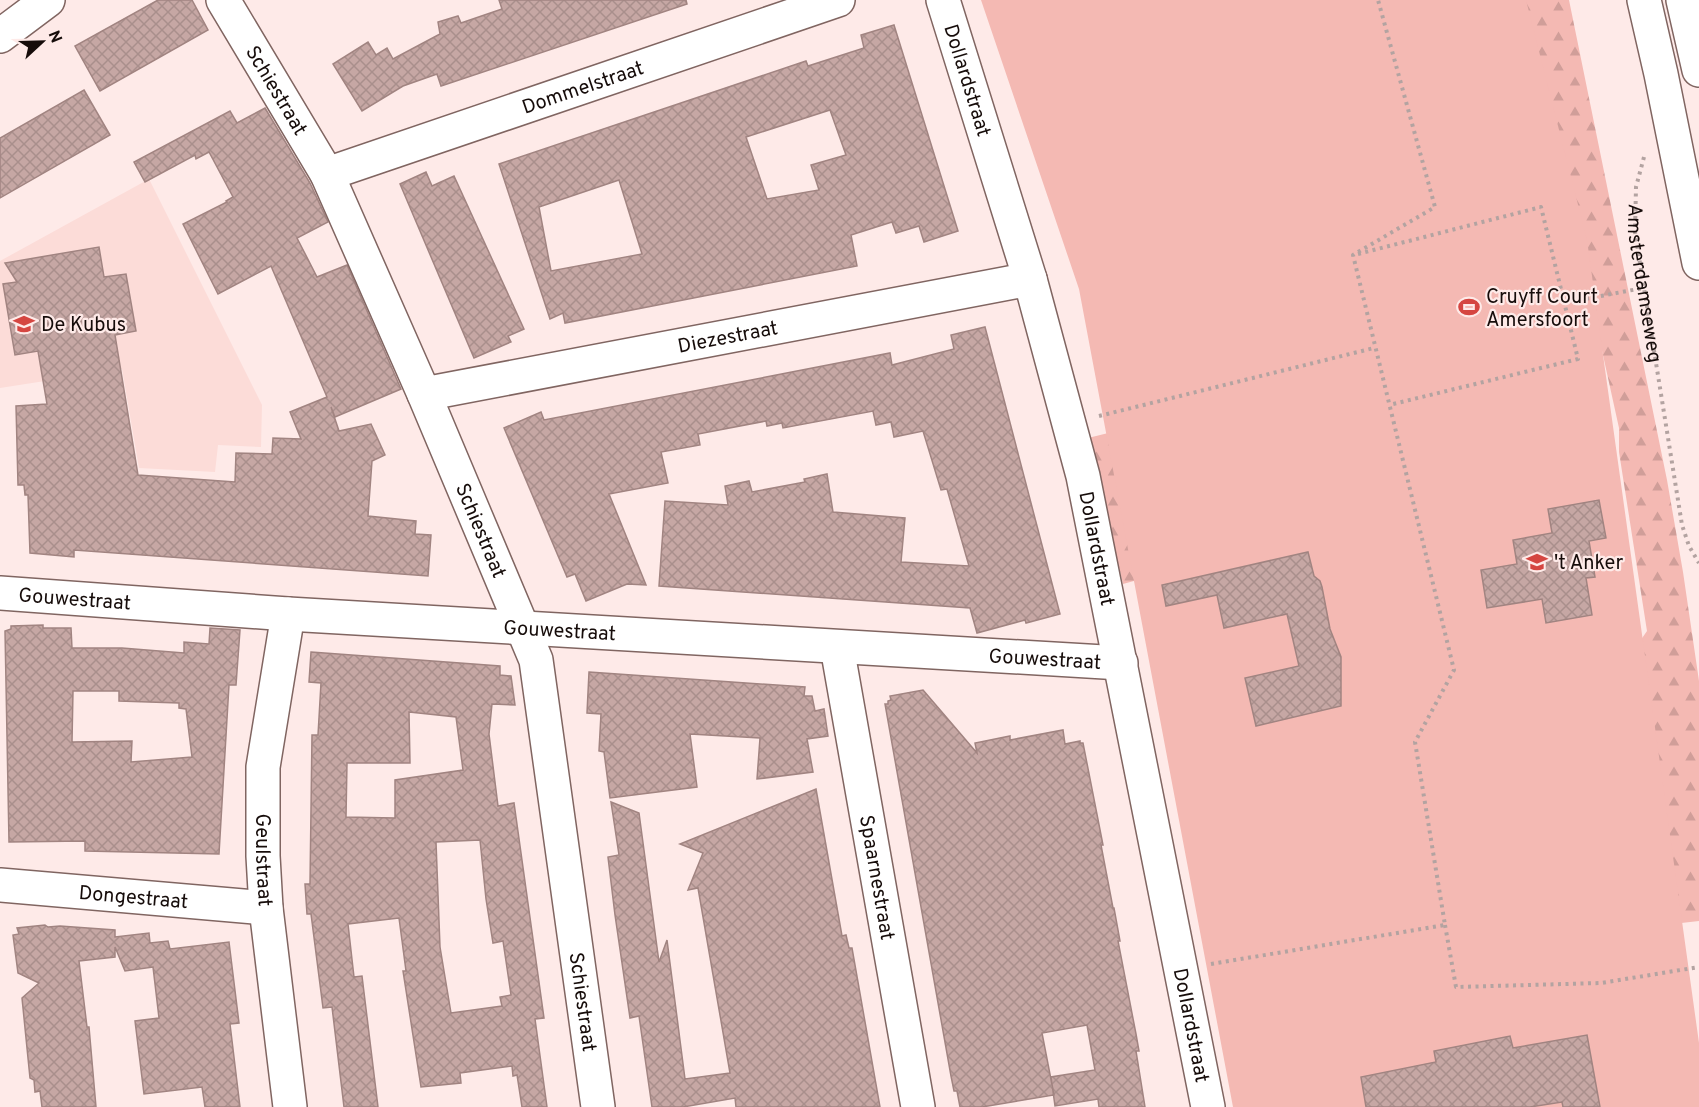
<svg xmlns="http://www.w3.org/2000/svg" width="1699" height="1107" viewBox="0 0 1699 1107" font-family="Overpass,sans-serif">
<defs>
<pattern id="forest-firs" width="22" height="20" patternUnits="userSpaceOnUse" patternTransform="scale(1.5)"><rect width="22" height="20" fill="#f4b9b3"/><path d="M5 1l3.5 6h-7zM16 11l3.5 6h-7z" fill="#d09e99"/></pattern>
<pattern id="building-cross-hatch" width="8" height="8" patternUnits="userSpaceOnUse" patternTransform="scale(1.5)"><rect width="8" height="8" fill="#c6a7a4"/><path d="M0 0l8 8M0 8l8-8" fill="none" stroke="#a98f8c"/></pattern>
</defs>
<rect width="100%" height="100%" fill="#feeae8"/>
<path fill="#fcdcd8" d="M149,179L262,405L261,447L218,445L215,472L139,468L122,369L0,388V261Z"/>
<path fill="url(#forest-firs)" d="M1525,0H1569L1667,480L1683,572L1699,681V921L1655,926L1296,536L1123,584L1088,438L1331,378L1638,644L1647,631L1619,452V428Z"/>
<path fill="#f4b9b3" d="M981,0H1526L1587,240L1699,1043V1107H1233L1079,289Z"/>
<g fill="url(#building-cross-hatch)" stroke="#a18481" stroke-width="1.5" fill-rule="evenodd">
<path d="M158,0H192L208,30L100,91L75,46Z"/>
<path d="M499,0H686L687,4L441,86L437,74L403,86L362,111L333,64L368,42L376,55L387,48L393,59L440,34L438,22L458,16L461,23L502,9Z"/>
<path d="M894,25L958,231L924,242L919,226L896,233L892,222L851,235L857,266L565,323L563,313L550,319L499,164L806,61L808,66L864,48L861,35ZM830,110L846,155L811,165L819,190L767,199L746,137ZM619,180L642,254L551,271L539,207Z"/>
<path d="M84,90L110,135L0,198V138Z"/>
<path d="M265,108L310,183L328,222L297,238L317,277L347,265L401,389L335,417L331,407L339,431L371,424L385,455L372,461L368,516L416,521L415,534L431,535L428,576L74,550V557L30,553L28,495H25L24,485H18L16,406L47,404L38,351L15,355L3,284L17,282L5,263L99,247L104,277L126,274L136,331L115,335L138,475L235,482L236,453L272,454L273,438L301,439L290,412L327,397L271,266L218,294L183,224L227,202L226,201L233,197L209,152L196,159L195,155L145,182L134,162L230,111L237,123Z"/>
<path d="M426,172L432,186L454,176L524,329L508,336L511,342L474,358L400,184Z"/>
<path d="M985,327L1060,614L1026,623L1025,620L977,633L970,608L659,586L665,501L728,505L725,486L749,481L752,492L805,482L804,479L827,474L833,512L905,518L901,562L969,566L947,489L941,490L923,431L894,437L891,422L876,425L873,411L783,428L782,423L767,426L766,421L698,434L700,445L661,452L668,483L609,494L646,585L627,584L586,601L575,574L567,577L504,428L541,412L544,420L890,353L892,365L954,349L951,335Z"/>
<path d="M1599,500L1606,538L1589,541L1595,577L1586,578L1592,615L1546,623L1542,599L1487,608L1481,570L1517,564L1513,540L1552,533L1548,509Z"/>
<path d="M1308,552L1314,576L1320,581L1322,587L1330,629L1341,657V706L1256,726L1245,678L1299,666L1287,614L1224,628L1217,595L1166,606L1162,585Z"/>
<path d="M43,625V628H71L72,648H122L184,653V642L209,644L210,628L240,630L236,685H229L219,854L85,851V841L9,842L5,631L11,629V626ZM73,691H119V701L179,703V708L186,709L192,757L131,762L132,741L72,742Z"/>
<path d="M311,652L500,666V675L511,676L515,705L492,704L489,734L498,806L514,803L544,1018L535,1019L547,1107H522L517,1075L513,1076L512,1066L460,1073L461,1083L421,1087L403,971H406L399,918L348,924L354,977L362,976L378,1107H344L332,1007L323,1008L311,914H307L305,884H310L312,735H318L321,683L309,682ZM409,712L456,717L463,770L395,780V818L346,817L347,763H410ZM480,840L486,899L493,943L503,941L511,995L500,997L502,1006L451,1013L440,947L436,842Z"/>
<path d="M589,672L805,687L804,696H812L815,711L824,709L828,736L807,739L813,772L757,779L760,738L690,734L697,787L610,798L604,752L599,751L601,714L587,713Z"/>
<path d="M923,690L977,753L975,743L1010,736V740L1063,730L1065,744L1080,741V743H1083L1103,845H1101L1113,908H1114L1120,941H1118L1136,1034L1139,1051H1136L1145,1107H1099L1098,1099L1055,1106L1051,1077L1095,1070L1087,1025L1042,1033L1054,1095L982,1107H960L957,1091H954L951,1076L885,704H888V701L891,700L890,696Z"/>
<path d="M816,789L842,936L846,935L849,948H852L880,1107H736L735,1098L683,1107H652L639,1016L630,1018L615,915L608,857L619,855L611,802L639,813L659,962L667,940L685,1079L730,1073L698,888L688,890L703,853L680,844Z"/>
<path d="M45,925L48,927L60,926L115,930V937L149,933L150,943L168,941L170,949L229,942L239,1023L230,1024L240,1107H205L202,1087L144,1094L135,1021L159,1018L153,967L125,971L115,947V957L79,961L87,1027H89L96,1107H42L40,1091L35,1092L34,1080L30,1078L22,998L39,983L18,973L13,935L19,934L17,928Z"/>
<path d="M1587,1035L1600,1107H1563L1562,1102L1530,1107H1366L1361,1077L1436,1062L1434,1051L1510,1036L1513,1048Z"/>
</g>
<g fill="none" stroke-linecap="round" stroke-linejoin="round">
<defs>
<g id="street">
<path id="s2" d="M223,0L327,174L424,394L536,660L598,1107"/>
<path id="s3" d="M943,0L1030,279L1083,476L1208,1107"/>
<path id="s4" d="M327,174L838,0"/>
<path id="s5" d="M424,394L1030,279"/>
<path id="s6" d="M0,593L288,614L1121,663"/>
<path id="s7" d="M288,614L263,767V856L266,908L290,1107"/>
<path id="s8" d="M837,647L918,1107"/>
<path id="s9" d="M0,885L266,908"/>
</g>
<path id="secondary" d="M0,36L48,0"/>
<g id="primary">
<path d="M1644,0L1661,74L1699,263"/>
<path d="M1683,0L1699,70"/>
</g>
</defs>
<use href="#street" stroke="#806561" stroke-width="36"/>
<use href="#secondary" stroke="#806561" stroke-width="36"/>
<use href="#primary" stroke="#806561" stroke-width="36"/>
<g stroke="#b3a3a1" stroke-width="4" stroke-dasharray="3 4.5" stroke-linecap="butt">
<path id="s1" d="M1644,157L1636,187L1635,232L1682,525L1689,546L1699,563"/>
<path d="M1358,254L1541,207L1578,359L1389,405"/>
<path d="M1564,303L1643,288"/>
<path d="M1099,416L1374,348"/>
<path d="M1445,925L1456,987L1601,983L1699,967"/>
<path d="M1211,964L1445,925L1415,742L1454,670L1353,255L1435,207L1378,0"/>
</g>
<use href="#street" stroke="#fff" stroke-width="33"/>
<use href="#secondary" stroke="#fff" stroke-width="33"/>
<use href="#primary" stroke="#fff" stroke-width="33"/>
</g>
<defs>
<symbol id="stadium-bare" viewBox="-9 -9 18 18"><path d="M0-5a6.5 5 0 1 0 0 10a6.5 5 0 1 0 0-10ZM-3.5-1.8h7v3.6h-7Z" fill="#d54641" stroke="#feeae8" stroke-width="2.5" paint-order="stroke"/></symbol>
<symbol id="school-bare" viewBox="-9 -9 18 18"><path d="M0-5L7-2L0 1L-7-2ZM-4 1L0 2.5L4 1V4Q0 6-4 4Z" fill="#d54641" stroke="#feeae8" stroke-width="2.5" paint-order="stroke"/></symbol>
</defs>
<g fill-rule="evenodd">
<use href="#stadium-bare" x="1454" y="292" width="30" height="30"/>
<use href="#school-bare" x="9" y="309" width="30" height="30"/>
<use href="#school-bare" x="1522" y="547" width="30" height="30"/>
</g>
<g text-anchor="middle" stroke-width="4.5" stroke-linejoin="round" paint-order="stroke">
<g font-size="20" fill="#160c0a" stroke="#feeae8">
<text dy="7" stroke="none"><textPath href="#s3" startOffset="84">Dollardstraat</textPath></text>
<text dy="7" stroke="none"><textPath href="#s4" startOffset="270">Dommelstraat</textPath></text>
<text dy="7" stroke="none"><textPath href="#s2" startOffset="105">Schiestraat</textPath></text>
<text dy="7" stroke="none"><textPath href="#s1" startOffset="128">Amsterdamseweg</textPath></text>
<text dy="7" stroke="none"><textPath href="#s5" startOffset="309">Diezestraat</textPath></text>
<text dy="7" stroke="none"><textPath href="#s2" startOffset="591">Schiestraat</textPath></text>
<text dy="7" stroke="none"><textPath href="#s3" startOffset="570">Dollardstraat</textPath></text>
<text dy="7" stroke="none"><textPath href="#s6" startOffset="75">Gouwestraat</textPath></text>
<text dy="7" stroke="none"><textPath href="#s6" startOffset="561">Gouwestraat</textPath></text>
<text dy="7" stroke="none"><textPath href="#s6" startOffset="1047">Gouwestraat</textPath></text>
<text dy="7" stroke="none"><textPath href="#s7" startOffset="248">Geulstraat</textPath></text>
<text dy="7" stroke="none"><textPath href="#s8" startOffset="234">Spaarnestraat</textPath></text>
<text dy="7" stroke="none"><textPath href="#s9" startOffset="134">Dongestraat</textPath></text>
<text dy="7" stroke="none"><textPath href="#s2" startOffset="1077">Schiestraat</textPath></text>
<text dy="7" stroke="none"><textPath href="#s3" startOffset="1056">Dollardstraat</textPath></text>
</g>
<g font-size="20" fill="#160c0a" stroke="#feeae8" text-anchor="start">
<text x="1486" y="303">Cruyff Court<tspan x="1486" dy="23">Amersfoort</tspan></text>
<text x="41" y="331">De Kubus</text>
<text x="1554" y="569">'t Anker</text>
</g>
</g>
<g transform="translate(42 42) rotate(68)" stroke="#feeae8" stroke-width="4.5" paint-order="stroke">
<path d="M0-4.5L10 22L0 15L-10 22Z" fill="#160c0a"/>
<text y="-9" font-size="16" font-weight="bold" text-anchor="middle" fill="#160c0a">N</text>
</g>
</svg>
